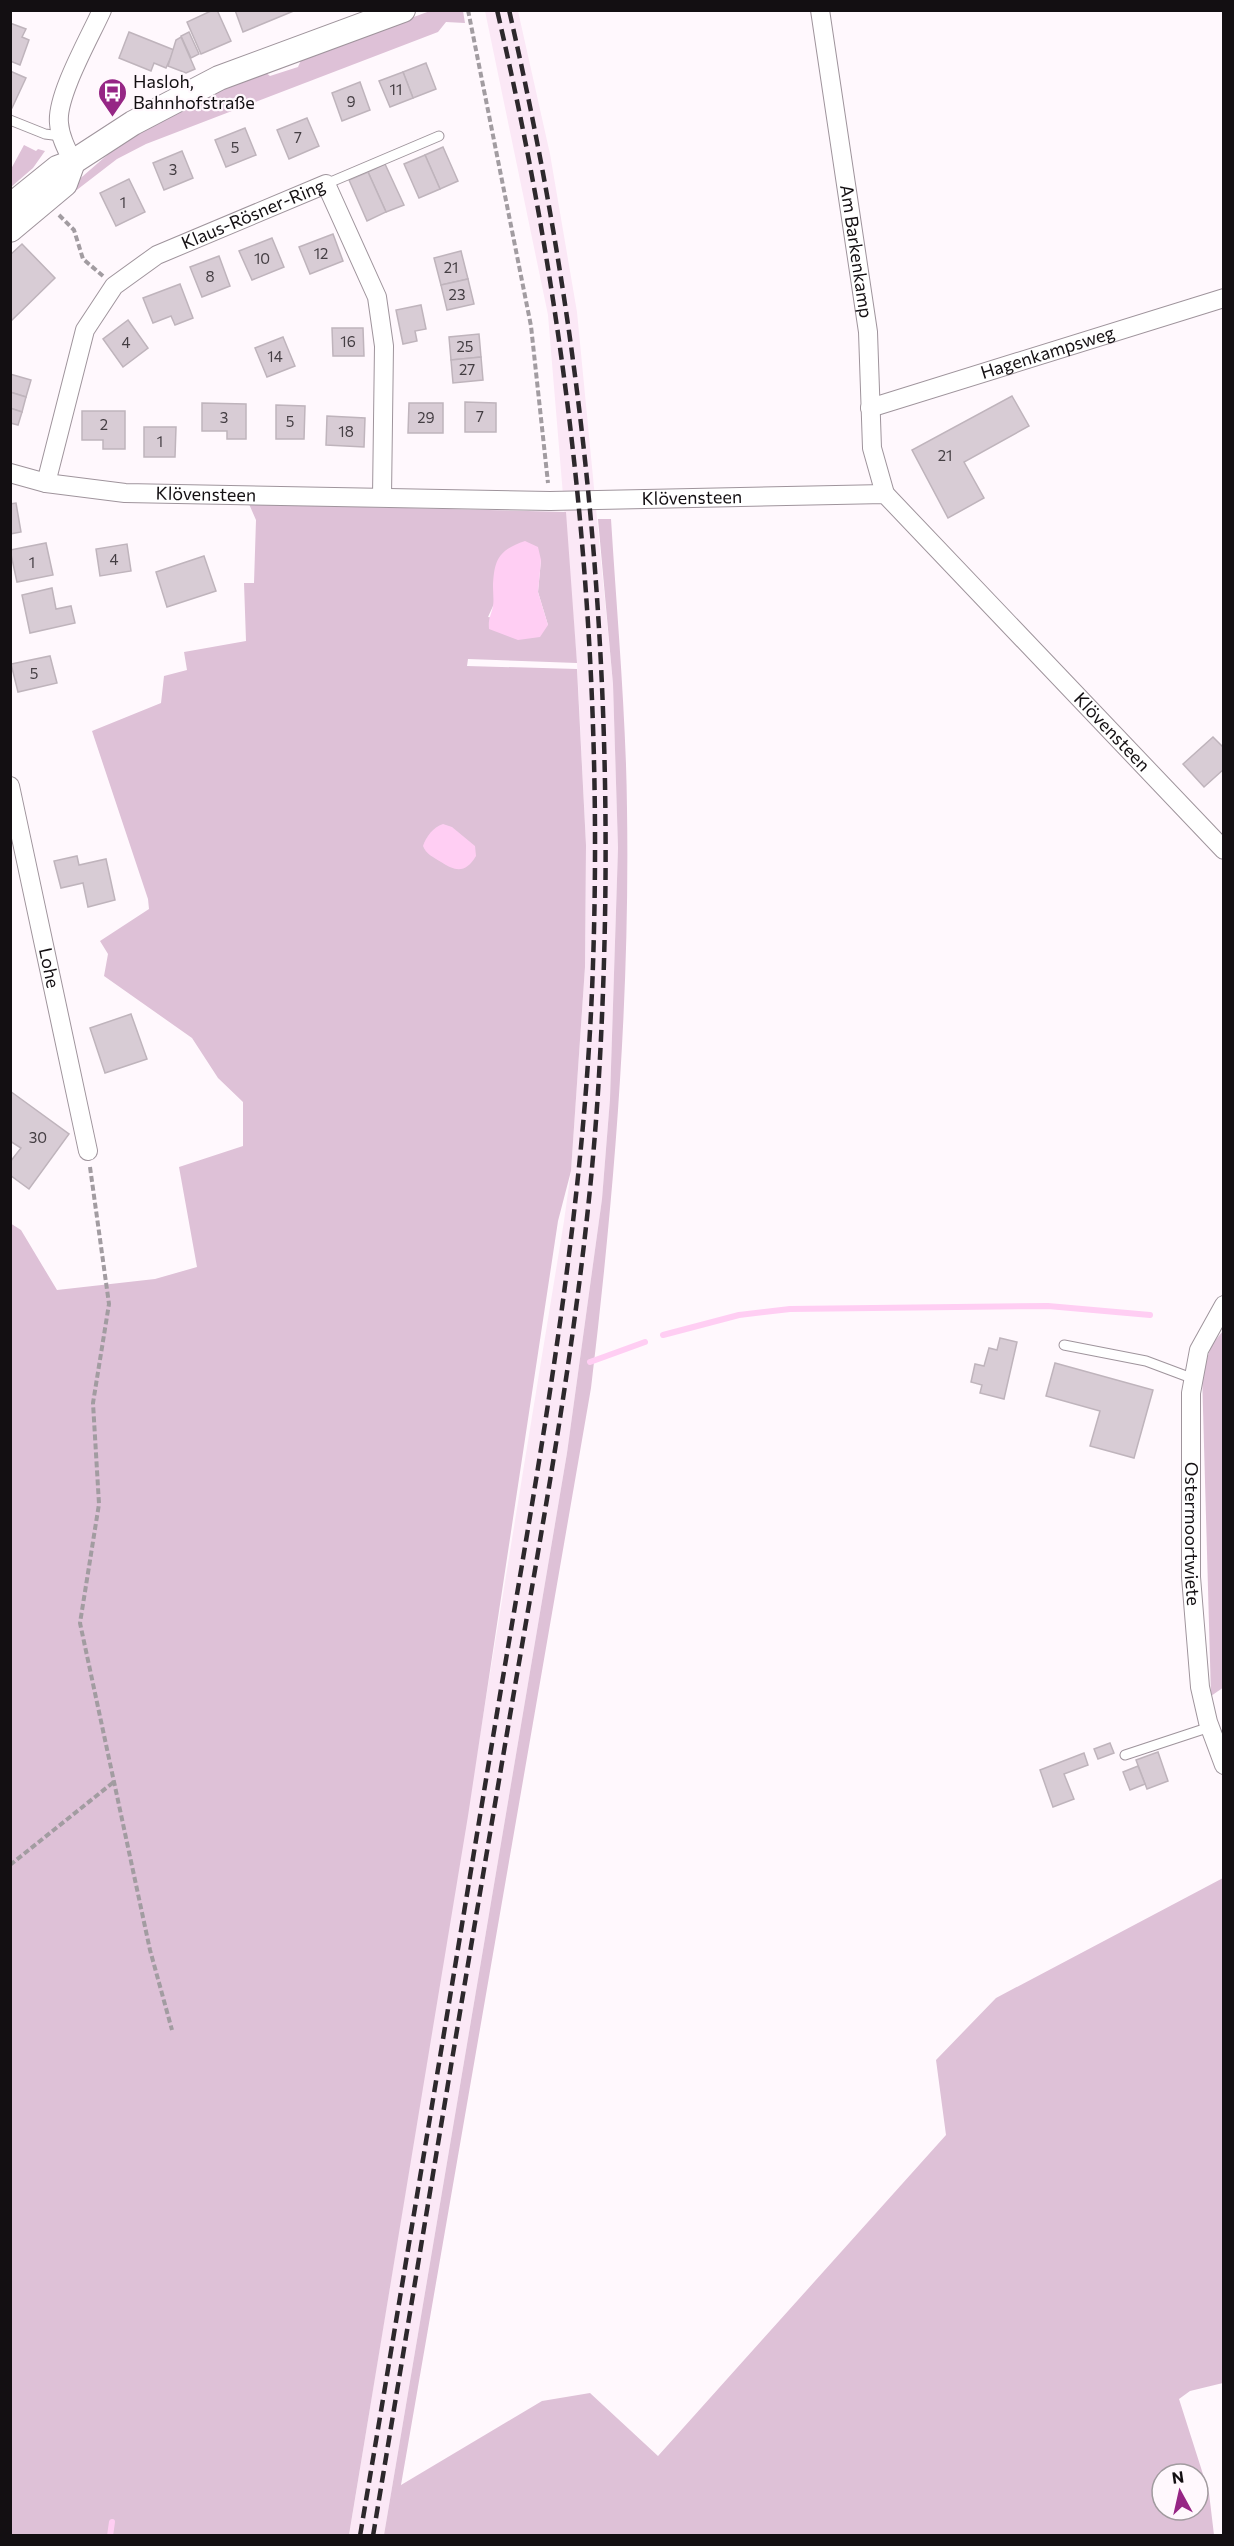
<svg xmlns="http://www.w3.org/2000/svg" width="1234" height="2546" viewBox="0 0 1234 2546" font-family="Commissioner,sans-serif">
<rect width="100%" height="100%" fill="#fff8fd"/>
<path fill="#fbe8f6" d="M485,11H518L550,154L577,312L613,684L618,848L610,1099L602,1199L567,1453L384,2535L349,2536L564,1221L571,1171L585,967L586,845L577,663L548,315Z"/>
<g fill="#dec1d7" fill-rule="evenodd">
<path d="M430,11H463L465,23L446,22L438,32L146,144L117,159L56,206L53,202L113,150L150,124L188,103L264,71L270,76L298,67L302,58Z"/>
<path d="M24,145L36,151L38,149L45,151L33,168L11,187V169Z"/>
<path d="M249,504L566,512L577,663L468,659L467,666L577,669L586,845L585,967L571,1171L558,1221L468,1816L349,2535H11L10,1223L21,1230L57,1290L155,1279L197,1267L179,1167L243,1146V1102L218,1078L192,1038L104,976L108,954L100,941L149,909L148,899L92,731L161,703L164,676L187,670L184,652L246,641L244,583H254L256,520ZM541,560L538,592L548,625L488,617L493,606Z"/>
<path d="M598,519H611C617,616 626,713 627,809C630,1003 614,1196 591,1388L401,2485L542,2401L590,2393L658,2456L946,2135L936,2060L996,1998L1223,1878V2383L1190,2391L1179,2399L1209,2493L1214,2535H384L567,1453L602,1199L610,1099L618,848L613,684ZM1162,2474H1198V2510H1162Z"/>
<path d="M1223,1331L1224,1687L1211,1696L1202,1373L1212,1344Z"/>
</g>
<g fill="#ffcef3">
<path d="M525,541L538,547L541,560L538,592L548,625L540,637L518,640L489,629C488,618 491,616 493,606C494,600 493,593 493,587C494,559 499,550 525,541Z"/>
<path d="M443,824L452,827L475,846L476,856C466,873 456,872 441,862C433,857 426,854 423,846C426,837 433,827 443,824Z"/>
</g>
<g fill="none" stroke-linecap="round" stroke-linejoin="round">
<g stroke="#ffcef3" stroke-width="6">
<path d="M663,1335L739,1315L790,1309L1048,1306L1150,1315"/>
<path d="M590,1362L645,1342"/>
<path d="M110,2536L112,2522"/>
</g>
</g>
<g fill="#d8ccd5" stroke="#bfb4bc" stroke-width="1.5">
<path d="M213,10H217L231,41L201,54L187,22Z"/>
<path d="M235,10H296L243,32Z"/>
<path d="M10,23L26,29L22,37L29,40L20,65L10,61Z"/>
<path d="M129,32L174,50L166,68L154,63L151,71L119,58Z"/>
<path d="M189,32L199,54L191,58L181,36Z"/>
<path d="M181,37L195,69L186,73L168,66L176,40Z"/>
<path d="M426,63L436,89L413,98L403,72Z"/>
<path d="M10,71L26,78L12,108H10Z"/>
<path d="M403,72L413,98L390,107L379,81Z"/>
<path d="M360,82L370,110L342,121L332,93Z"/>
<path d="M307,118L319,146L289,159L277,130Z"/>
<path d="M245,128L256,155L226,167L215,140Z"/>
<path d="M443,147L458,181L440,189L425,155Z"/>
<path d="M182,151L193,178L164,190L153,163Z"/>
<path d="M425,155L440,189L419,198L404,164Z"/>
<path d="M385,164L404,205L386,212L368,172Z"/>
<path d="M368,172L386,212L367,221L349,180Z"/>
<path d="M129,179L145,212L116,226L100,193Z"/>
<path d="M333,234L343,261L310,274L299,247Z"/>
<path d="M272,238L284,267L252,280L239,251Z"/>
<path d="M22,244L55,278L10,322V255Z"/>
<path d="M461,251L468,279L441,285L434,258Z"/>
<path d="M219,256L230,286L202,297L190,267Z"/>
<path d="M468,279L474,304L447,310L441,285Z"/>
<path d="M180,284L193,318L175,325L171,316L153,323L143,298Z"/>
<path d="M421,305L426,329L415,331L417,341L403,344L396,310Z"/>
<path d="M128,320L148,348L123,367L103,339Z"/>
<path d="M332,328H363L364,356H333Z"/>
<path d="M479,334L481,357L451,360L449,337Z"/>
<path d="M283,337L295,366L267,377L255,348Z"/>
<path d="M481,357L483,380L453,383L451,360Z"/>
<path d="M10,374L31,380L26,397L10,392Z"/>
<path d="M10,392L26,397L22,412L10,408Z"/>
<path d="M1012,396L1029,426L964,462L984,498L948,518L912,450Z"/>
<path d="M465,402L496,403V432H465Z"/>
<path d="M202,403L246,404V439H227V431H202Z"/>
<path d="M409,403H443V433H408Z"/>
<path d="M276,405L305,406L304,439H276Z"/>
<path d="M10,408L22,412L18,425L10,423Z"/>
<path d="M82,411H125V449H103V440H82Z"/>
<path d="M327,416L365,418L364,447L326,445Z"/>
<path d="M144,427H176L175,457H144Z"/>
<path d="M16,503L21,532L10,534V504Z"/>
<path d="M46,543L53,575L17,582L10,550Z"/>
<path d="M127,544L131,571L100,576L96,549Z"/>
<path d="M204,556L216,591L167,607L156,572Z"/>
<path d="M52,588L56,609L71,606L75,623L30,633L22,595Z"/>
<path d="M50,656L57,683L18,692L11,664Z"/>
<path d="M1213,737L1224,748V769L1204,787L1183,764Z"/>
<path d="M77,856L79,865L106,859L115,900L88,907L83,883L61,888L54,861Z"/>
<path d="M131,1014L147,1059L105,1073L90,1028Z"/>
<path d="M10,1091L69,1134L29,1189L10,1175V1162L21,1148L10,1141Z"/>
<path d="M1000,1338L1017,1342L1004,1399L980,1393L982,1385L971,1382L975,1364L984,1366L989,1348L997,1350Z"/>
<path d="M1055,1363L1153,1390L1134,1458L1090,1446L1100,1411L1046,1396Z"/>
<path d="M1110,1743L1114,1753L1098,1759L1094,1749Z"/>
<path d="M1158,1752L1168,1781L1147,1789L1136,1760Z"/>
<path d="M1084,1753L1088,1765L1064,1774L1074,1799L1053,1807L1040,1770Z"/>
<path d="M1138,1766L1145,1784L1130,1790L1123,1772Z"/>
</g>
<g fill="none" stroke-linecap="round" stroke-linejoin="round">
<defs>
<g id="lane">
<path d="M10,120L45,134L61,136"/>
<path d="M326,184L439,136"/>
<path d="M1064,1345L1146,1361L1194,1379"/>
<path d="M1125,1755L1210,1727"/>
</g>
<g id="street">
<path id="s1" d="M820,10L868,332L872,448L885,494"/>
<path d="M73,162C67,150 60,137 59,123C56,96 90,37 102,10"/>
<path id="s2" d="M870,408L1224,298"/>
<path id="s3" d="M10,473L46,483L125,493L550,501L885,494L1224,850"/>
<path id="s4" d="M46,483L85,330L114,286L157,255L326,184L377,297L384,346L382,496"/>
<path id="s5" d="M10,786L88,1151"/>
<path id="s6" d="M1224,1305L1199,1350L1191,1393V1577L1200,1687L1208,1722L1224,1765"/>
</g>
<g id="secondary">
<path d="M10,206L57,168L73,162L133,123L219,78L403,10"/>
<path d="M10,230L65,184L73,162"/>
</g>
</defs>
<use href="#lane" stroke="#9f949c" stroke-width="11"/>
<use href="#street" stroke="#9f949c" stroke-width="20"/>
<use href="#secondary" stroke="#9f949c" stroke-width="26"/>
<g stroke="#a29ca1" stroke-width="4" stroke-dasharray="6 3" stroke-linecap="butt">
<path d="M468,10L531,326L548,483"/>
<path d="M59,215L74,230L83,259L103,276"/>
<path d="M90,1167L109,1304L93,1403L99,1504L80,1623L150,1950L172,2030"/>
<path d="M10,1865L115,1781"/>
</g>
<use href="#lane" stroke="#fff" stroke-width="9"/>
<use href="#street" stroke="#fff" stroke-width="18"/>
<use href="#secondary" stroke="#fff" stroke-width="24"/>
<g stroke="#2d282c" stroke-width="4.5" stroke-dasharray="12 6" stroke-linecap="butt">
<path d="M360,2536C407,2257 453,1979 499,1701C540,1456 585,1213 593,964C604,643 570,323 497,10"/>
<path d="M373,2536C417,2270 461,2004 506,1739C542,1525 584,1309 598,1092C621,723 592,370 509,10"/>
</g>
</g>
<defs>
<symbol id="bus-pin" viewBox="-11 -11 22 30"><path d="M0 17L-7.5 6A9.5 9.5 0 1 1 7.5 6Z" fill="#962685" stroke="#fff8fd"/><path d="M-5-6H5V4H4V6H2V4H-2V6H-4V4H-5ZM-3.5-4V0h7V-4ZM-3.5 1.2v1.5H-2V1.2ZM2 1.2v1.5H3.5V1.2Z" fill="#fff"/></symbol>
</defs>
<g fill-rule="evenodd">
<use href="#bus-pin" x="96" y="76" width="33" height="45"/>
</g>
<g text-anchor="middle" stroke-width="4.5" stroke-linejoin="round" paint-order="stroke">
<g font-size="15" fill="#443e43">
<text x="396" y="95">11</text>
<text x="351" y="107">9</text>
<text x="298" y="143">7</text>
<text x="235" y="153">5</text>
<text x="173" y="175">3</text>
<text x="123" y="208">1</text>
<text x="321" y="259">12</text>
<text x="262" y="264">10</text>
<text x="451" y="273">21</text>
<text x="210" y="282">8</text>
<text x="457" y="300">23</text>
<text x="348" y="347">16</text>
<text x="126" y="348">4</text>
<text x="465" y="352">25</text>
<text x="275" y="362">14</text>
<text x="467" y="375">27</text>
<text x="480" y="422">7</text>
<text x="224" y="423">3</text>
<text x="426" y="423">29</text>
<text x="290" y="427">5</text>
<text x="104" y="430">2</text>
<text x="346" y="437">18</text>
<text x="160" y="447">1</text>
<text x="945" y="461">21</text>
<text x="114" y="565">4</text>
<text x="32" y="568">1</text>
<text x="34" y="679">5</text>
<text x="38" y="1143">30</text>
</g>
<g font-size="18" fill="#130f12" stroke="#fff8fd" text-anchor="start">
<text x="133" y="88">Hasloh,<tspan x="133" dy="21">Bahnhofstraße</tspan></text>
</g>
<g font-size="18" fill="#130f12" stroke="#fff8fd">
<text dy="6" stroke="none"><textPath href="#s4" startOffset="368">Klaus-Rösner-Ring</textPath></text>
<text dy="6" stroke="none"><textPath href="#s1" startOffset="244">Am Barkenkamp</textPath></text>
<text dy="6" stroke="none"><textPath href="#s2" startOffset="186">Hagenkampsweg</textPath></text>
<text dy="6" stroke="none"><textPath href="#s3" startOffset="198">Klövensteen</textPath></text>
<text dy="6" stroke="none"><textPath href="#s3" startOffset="684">Klövensteen</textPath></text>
<text dy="6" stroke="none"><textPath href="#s3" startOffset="1206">Klövensteen</textPath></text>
<text dy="6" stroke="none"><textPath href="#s5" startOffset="186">Lohe</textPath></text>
<text dy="6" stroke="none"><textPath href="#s6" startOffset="236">Ostermoortwiete</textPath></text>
</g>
</g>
<rect width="1234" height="2546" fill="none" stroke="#130f12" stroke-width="24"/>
<g transform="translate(1180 2492) rotate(352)"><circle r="28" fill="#fff8fd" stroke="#a19b9f" stroke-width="1.5"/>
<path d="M0-4.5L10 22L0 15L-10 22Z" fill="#962685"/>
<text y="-9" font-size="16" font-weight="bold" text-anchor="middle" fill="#130f12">N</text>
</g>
</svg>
